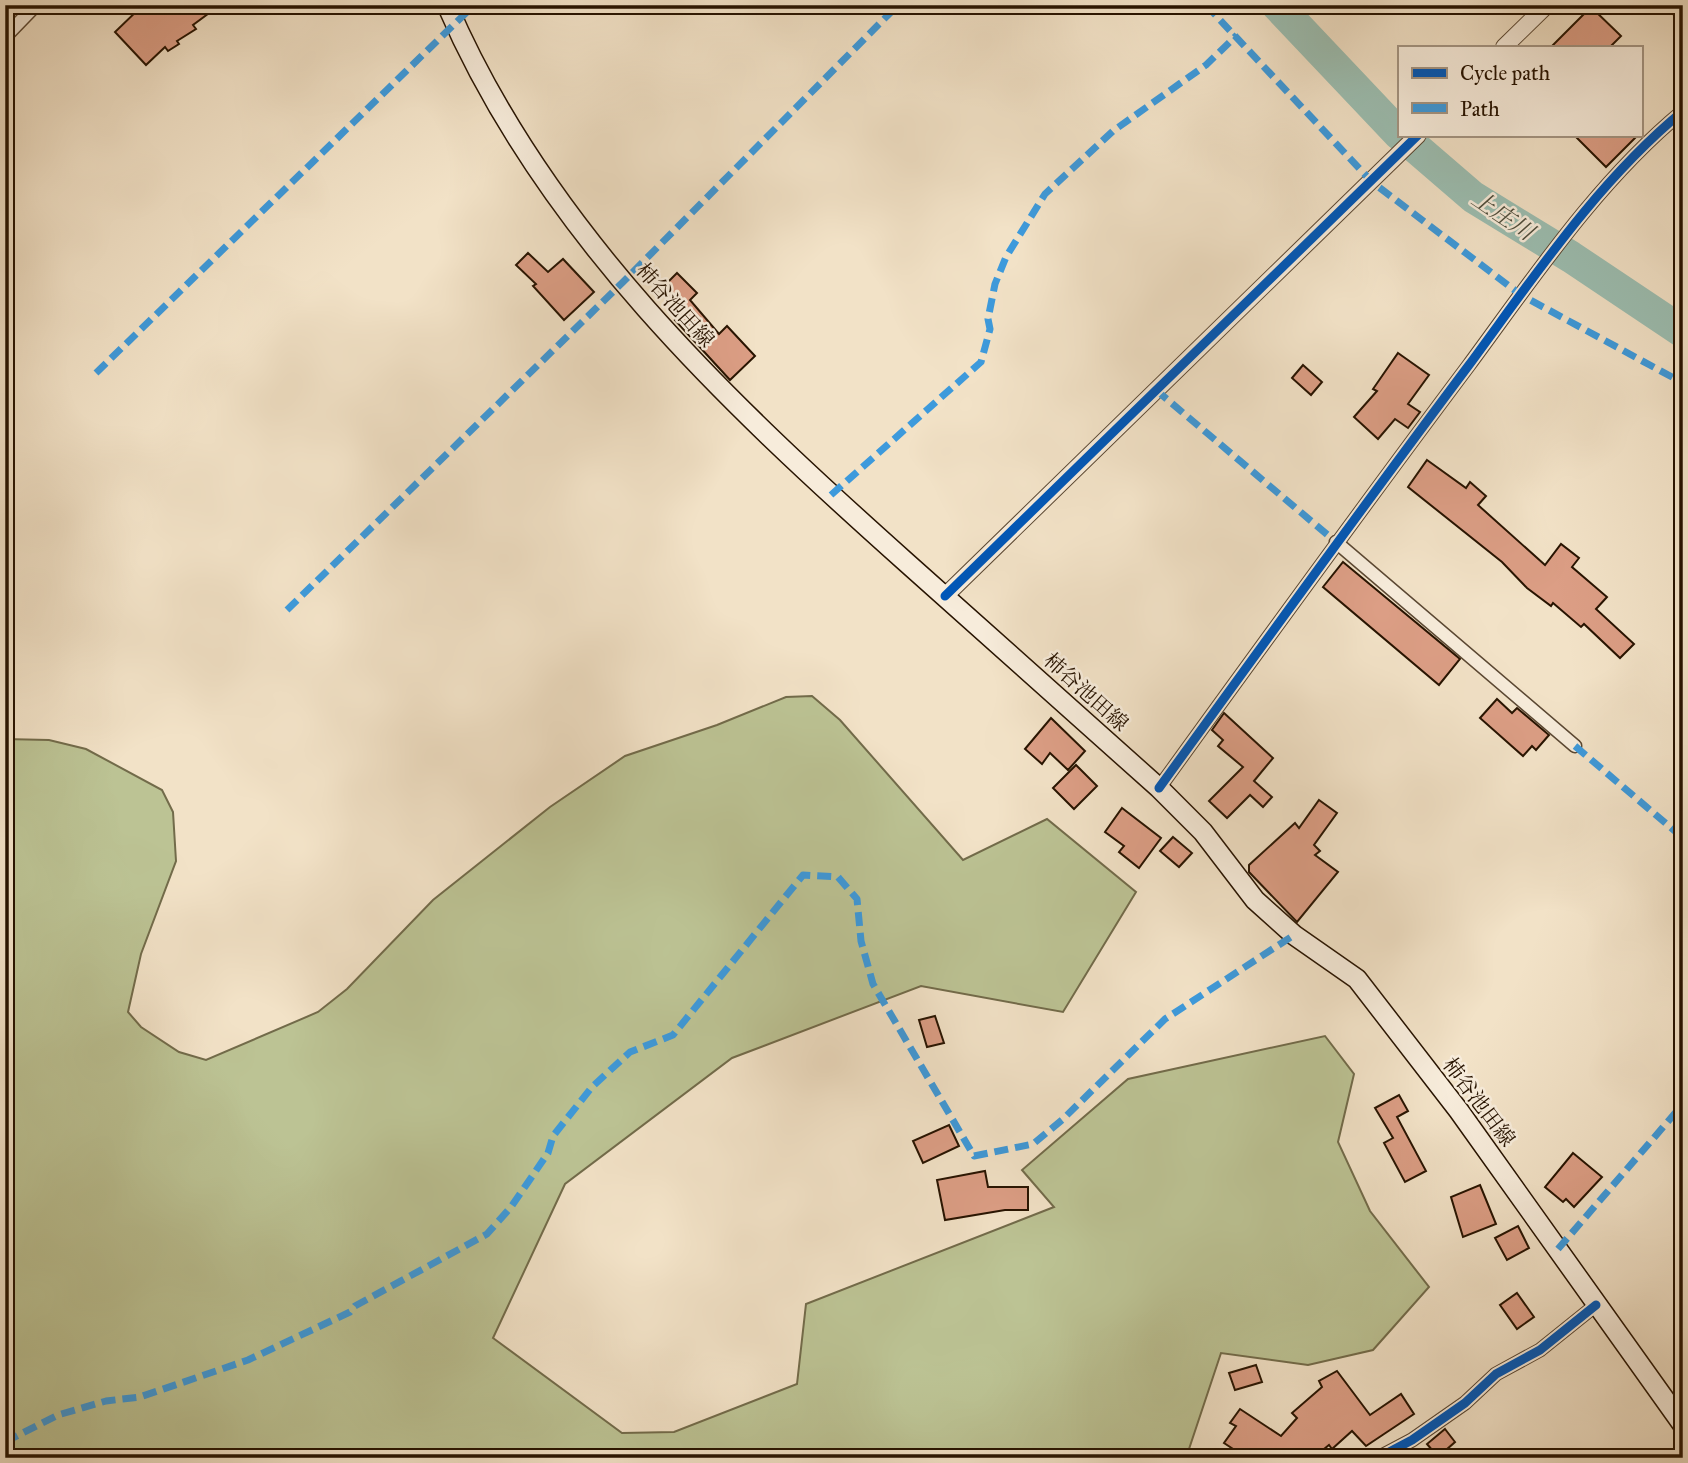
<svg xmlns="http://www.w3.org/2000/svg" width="1688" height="1463" viewBox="0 0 1688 1463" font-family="'IM FELL Great Primer','Noto Serif JP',serif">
<rect width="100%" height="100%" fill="#f2e2c7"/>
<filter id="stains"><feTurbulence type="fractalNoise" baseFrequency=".00286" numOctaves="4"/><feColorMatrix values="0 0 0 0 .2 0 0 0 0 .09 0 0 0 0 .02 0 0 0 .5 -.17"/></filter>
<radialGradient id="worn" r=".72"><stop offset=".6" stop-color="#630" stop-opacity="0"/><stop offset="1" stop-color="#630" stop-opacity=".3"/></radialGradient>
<path fill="#bcc394" stroke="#726b4a" stroke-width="2" d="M812,696L840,720L963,860L1047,819L1136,892L1063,1012L921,986L732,1058L565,1184L493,1338L622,1433L674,1432L797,1384L806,1304L1054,1207L1022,1170L1128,1079L1325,1036L1354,1074L1338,1142L1370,1211L1429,1287L1373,1350L1308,1365L1221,1353L1186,1458H5V739L49,740L86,749L162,790L173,812L176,861L141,954L128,1012L141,1027L179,1052L206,1060L318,1012L347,989L433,900L550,807L625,756L717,725L786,697Z"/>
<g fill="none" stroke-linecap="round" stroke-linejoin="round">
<g stroke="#9cbeb1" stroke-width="32">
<path d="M1277,5L1399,134"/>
<path d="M1401,135L1473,197L1571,257L1683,332"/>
</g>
</g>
<g fill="#dc9e85" stroke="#271300" stroke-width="2">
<path d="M143,5H220L193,25L196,29L177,41L179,44L168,51L165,47L146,65L115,32Z"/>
<path d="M1591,7L1621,36L1610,47H1551Z"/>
<path d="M1574,135H1638L1606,167Z"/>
<path d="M528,253L548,272L563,259L594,292L564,320L533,286L536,284L516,265Z"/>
<path d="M677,273L697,293L690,300L719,334L727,326L755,356L730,380L675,320L681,315L659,291Z"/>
<path d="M1398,353L1429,375L1408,404L1420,412L1408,428L1395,419L1378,439L1354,417L1377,391L1373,389Z"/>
<path d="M1303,365L1322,382L1311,395L1292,378Z"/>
<path d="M1427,460L1466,488L1470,482L1486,496L1478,505L1545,565L1561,544L1579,558L1572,567L1607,597L1596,609L1634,644L1620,658L1584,624L1581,627L1553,603L1551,606L1527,588L1502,562L1408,487Z"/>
<path d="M1343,562L1460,659L1439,685L1323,587Z"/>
<path d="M1497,699L1512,713L1517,708L1549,735L1536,750L1532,746L1523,756L1480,718Z"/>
<path d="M1224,713L1273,758L1254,781L1272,797L1263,807L1250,795L1227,818L1209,801L1243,767L1218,746L1223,740L1212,730Z"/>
<path d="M1051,718L1085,751L1068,770L1050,753L1042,764L1025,749Z"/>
<path d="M1076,765L1097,786L1074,809L1053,788Z"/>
<path d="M1319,800L1337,813L1314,845L1320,851L1315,855L1338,872L1297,922L1249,872V865L1295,823L1299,828Z"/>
<path d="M1122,808L1161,838L1139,868L1119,852L1124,846L1105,832Z"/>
<path d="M1173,837L1192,853L1179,867L1160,851Z"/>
<path d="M935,1016L944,1043L927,1047L919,1020Z"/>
<path d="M1399,1095L1408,1111L1397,1117L1426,1171L1405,1182L1384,1143L1393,1138L1375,1108Z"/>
<path d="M949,1125L959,1146L923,1163L913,1141Z"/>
<path d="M1573,1153L1602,1177L1574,1207L1566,1199L1563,1202L1545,1187Z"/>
<path d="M985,1171L988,1187H1028V1210H1005L945,1220L937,1180Z"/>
<path d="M1480,1185L1496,1224L1463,1237L1451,1197Z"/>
<path d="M1518,1226L1529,1248L1507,1260L1495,1238Z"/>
<path d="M1517,1293L1534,1317L1517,1329L1500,1305Z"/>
<path d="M1256,1365L1262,1382L1235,1390L1229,1373Z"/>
<path d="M1337,1371L1370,1415L1401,1394L1414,1414L1366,1446L1352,1431L1332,1449L1329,1445L1313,1458H1247L1224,1443L1236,1426L1230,1423L1240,1409L1281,1436L1297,1418L1292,1413L1322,1387L1319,1381Z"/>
<path d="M1445,1429L1455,1442L1438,1457L1427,1444Z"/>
</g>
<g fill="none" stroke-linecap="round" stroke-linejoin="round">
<defs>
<g id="minor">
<path d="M1673,5L1683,15"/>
<path d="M5,37L36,5"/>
<path d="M1336,542L1575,746"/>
<path d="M1159,788C1261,647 1364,505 1469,365C1534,277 1597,182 1683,111"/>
<path d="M1378,1458L1412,1440L1465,1403L1496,1374L1540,1350L1596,1305"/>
</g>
<g id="tertiary">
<path d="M1504,47L1547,5"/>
<path d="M945,596L1418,135"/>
</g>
<path id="secondary" d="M447,5C544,231 728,403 907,563C991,638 1075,713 1159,788L1203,832L1255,900L1294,935L1357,979L1459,1111L1683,1425"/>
</defs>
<use href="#minor" stroke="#5a4732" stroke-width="15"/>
<use href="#tertiary" stroke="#5a4732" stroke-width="18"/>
<use href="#secondary" stroke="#271300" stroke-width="22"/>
<use href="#minor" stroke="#f7ecdb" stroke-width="12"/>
<use href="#tertiary" stroke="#f7ecdb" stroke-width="16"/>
<use href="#secondary" stroke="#f7ecdb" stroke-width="19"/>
<g stroke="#3d9adc" stroke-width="7" stroke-dasharray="14 7" stroke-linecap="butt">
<path d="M1206,5L1372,182L1521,295L1683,383"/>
<path d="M96,373L474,5"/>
<path d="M1156,390L1336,542"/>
<path d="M831,495L981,362L990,329L988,319L995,284L1006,257L1045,194L1113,131L1206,65L1237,35"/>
<path d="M287,610L622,283L898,5"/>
<path d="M1575,746L1683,838"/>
<path d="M1558,1249L1683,1104"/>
<path d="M5,1442L58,1415L106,1401L140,1397L248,1360L350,1312L355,1306L487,1234L511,1207L548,1153L553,1136L592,1087L630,1052L673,1035L803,875L838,877L857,899L861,941L873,984L974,1156L1033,1144L1062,1120L1165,1019L1294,935"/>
</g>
<defs>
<g id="cycleway">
<path d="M945,596L1418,135"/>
<path d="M1159,788C1261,647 1364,505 1469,365C1534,277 1597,182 1683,111"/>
<path d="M1378,1458L1412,1440L1465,1403L1496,1374L1540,1350L1596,1305"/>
</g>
</defs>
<use href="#cycleway" stroke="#f7ecdb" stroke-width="13"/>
<use href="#cycleway" stroke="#0057b8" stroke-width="9"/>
</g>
<g text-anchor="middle" stroke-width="5" stroke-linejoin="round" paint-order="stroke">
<g font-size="21" fill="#271300" stroke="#f7ecdb">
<text transform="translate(675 305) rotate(48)" y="7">柿谷池田線</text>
<text transform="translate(1086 692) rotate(42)" y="7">柿谷池田線</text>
<text transform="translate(1479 1102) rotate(53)" y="7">柿谷池田線</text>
</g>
<g font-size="23" font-style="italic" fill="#504f3e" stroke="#f7ecdb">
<text transform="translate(1503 215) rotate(34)" y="8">上庄川</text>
</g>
</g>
<rect width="1688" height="1463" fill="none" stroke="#f2e2c7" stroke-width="28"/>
<rect x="7" y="7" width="1674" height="1449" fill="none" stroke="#271300" stroke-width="3.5"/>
<rect x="14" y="14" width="1660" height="1435" fill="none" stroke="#271300" stroke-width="2"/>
<rect x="1398" y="46" width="245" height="91" fill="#f7ecdb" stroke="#a49583" stroke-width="2"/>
<rect x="1412" y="68" width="35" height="10" fill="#0057b8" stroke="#a49583" stroke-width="2"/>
<text x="1460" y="80" font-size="21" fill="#271300">Cycle path</text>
<rect x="1412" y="103" width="35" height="10" fill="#3d9adc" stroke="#a49583" stroke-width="2"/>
<text x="1460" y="116" font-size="21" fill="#271300">Path</text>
<rect width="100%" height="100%" filter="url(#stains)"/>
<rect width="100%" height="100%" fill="url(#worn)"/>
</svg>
